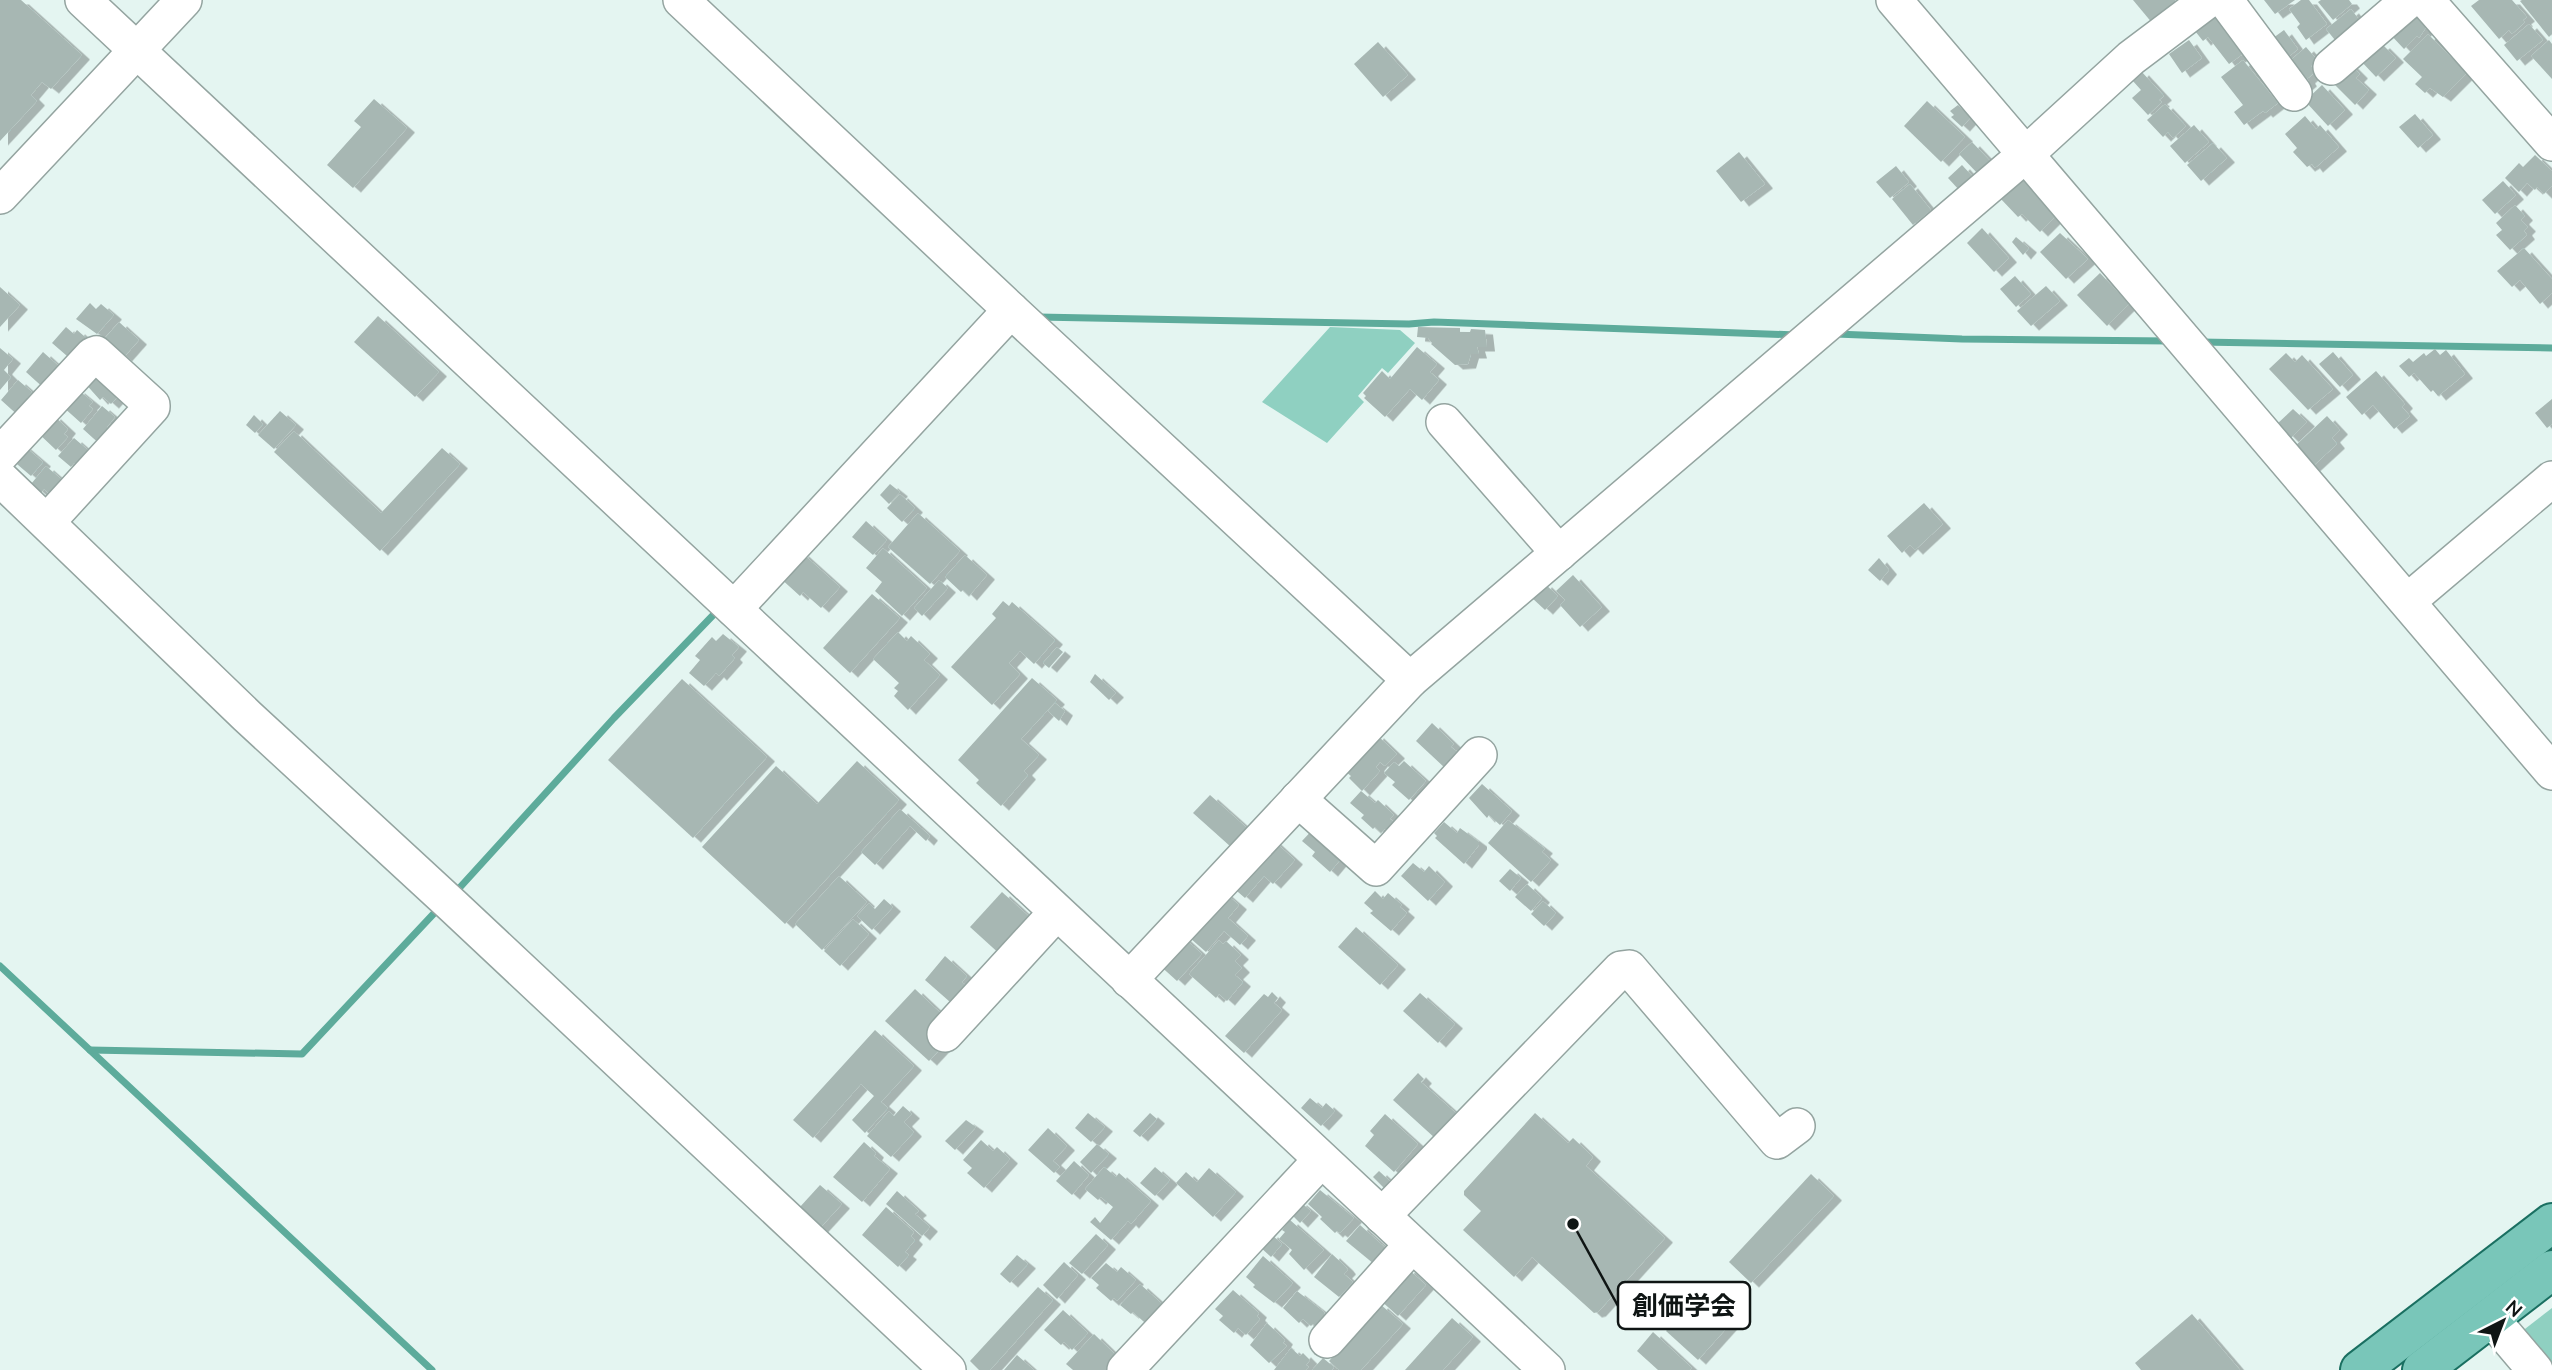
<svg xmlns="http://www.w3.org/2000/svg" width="2552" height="1370" viewBox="0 0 2552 1370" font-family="Mulish,'Noto Sans JP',sans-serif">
<defs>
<filter id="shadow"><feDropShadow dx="8" dy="4.5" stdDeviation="0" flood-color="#0004"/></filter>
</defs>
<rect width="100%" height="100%" fill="#e4f5f1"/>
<g fill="#8fd0c1">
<path d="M1330,327L1400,330L1415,343L1388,373L1382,368L1358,396L1364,402L1327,443L1262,402Z"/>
<path d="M2552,1308V1369L2521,1332Z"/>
</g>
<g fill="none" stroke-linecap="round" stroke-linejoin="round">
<g stroke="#5dab9b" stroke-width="7">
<path d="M1038,317L1409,324L1434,322L1796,335"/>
<path d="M1836,334L1962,339L2170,341"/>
<path d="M2200,342L2552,348"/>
<path d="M453,895L614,718L719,609"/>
<path d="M0,966L432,1370"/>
<path d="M90,1050L302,1054L439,908"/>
</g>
</g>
<g fill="#a7b7b3" filter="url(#shadow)">
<path d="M0,0H21L82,55L51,89L42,82L31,95L37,101L0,141Z"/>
<path d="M2133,0H2175L2179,4L2153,24Z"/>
<path d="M2264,0H2295L2275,14Z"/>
<path d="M2301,0H2309L2327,24L2306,40L2297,27L2300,24L2289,9Z"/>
<path d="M2321,0H2349L2352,4L2333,20L2318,2Z"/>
<path d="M2479,0H2512L2527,17L2523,20L2525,22L2512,34L2509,30L2499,39L2471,6Z"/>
<path d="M2522,0H2552V34L2549,37L2520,1Z"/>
<path d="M2215,8L2247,51L2229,64L2208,37L2203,41L2191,26Z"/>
<path d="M2351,9L2364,26L2343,50L2326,29Z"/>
<path d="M2412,10L2429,23L2419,38L2417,36L2404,49L2389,33Z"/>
<path d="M2529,24L2543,40L2517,61L2504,45Z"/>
<path d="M2284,30L2298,49L2280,64L2265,44Z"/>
<path d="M2428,34L2467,73L2443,97L2430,88L2425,93L2415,84L2422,77L2403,59Z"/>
<path d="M2189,40L2202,58L2182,73L2169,54Z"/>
<path d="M2549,40L2552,44V79L2531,56Z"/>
<path d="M1378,42L1408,75L1383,97L1354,64Z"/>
<path d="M2382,44L2396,58L2376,77L2359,59Z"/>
<path d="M2306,47L2318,61L2311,66L2316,71L2307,79L2309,82L2304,86L2285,65Z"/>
<path d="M2243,60L2278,103L2265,113L2263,111L2244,125L2234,112L2243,105L2221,77Z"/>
<path d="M2349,63L2360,74L2356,78L2369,90L2355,105L2331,81Z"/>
<path d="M2141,71L2164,96L2159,100L2162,102L2148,115L2132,98L2141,90L2132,80Z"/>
<path d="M2322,85L2345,110L2328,126L2305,101Z"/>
<path d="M374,99L407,128L353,188L327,165L361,127L354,121Z"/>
<path d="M1927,101L1965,137L1941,162L1904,126Z"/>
<path d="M2165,104L2186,126L2173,138L2168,132L2163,137L2147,120Z"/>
<path d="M1958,105L1971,117L1962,127L1951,117L1954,115L1950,111Z"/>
<path d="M2415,114L2433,135L2418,148L2399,127Z"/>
<path d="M2305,116L2316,129L2320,125L2339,147L2315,168L2312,164L2307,167L2293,152L2297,148L2285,134Z"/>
<path d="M2194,125L2209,142L2185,163L2170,146Z"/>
<path d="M1972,142L1992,163L1979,175L1959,154Z"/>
<path d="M2213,143L2227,158L2201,181L2187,165Z"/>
<path d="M1739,152L1765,184L1741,202L1716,171Z"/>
<path d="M2535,155L2552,171V186L2544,194L2537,187L2535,190L2527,183L2519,192L2505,178L2519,163L2523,167Z"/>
<path d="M1962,165L1974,178L1960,191L1948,178Z"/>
<path d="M1896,166L1909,182L1890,198L1876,182Z"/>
<path d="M2027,171L2058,214L2040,232L2022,214L2018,217L2000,198Z"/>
<path d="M2503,181L2516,195L2495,214L2482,200Z"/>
<path d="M1910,184L1931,210L1913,225L1892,199Z"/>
<path d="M2515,205L2525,216L2521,220L2528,227L2524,231L2527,235L2510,250L2496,235L2502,230L2496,223Z"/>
<path d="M1982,228L2009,258L1994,272L1967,243Z"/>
<path d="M2060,233L2088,259L2066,279L2040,252Z"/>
<path d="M2016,237L2029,248L2023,255L2012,242Z"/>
<path d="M2524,248L2552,279V293L2540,304L2520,280L2512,287L2497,271Z"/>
<path d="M2100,273L2129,304L2107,326L2077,295Z"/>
<path d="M2015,276L2031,294L2016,307L2000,289Z"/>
<path d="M2046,286L2060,301L2031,326L2017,311Z"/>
<path d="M0,287L20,305L0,327Z"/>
<path d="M90,303L96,309L101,304L114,315L97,334L76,319Z"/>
<path d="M378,316L439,372L415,397L354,342Z"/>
<path d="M119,322L139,340L124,357L104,339Z"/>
<path d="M66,327L74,334L77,330L91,342L74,362L52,343Z"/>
<path d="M1418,327L1460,328V332H1470L1471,329L1485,330L1487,347H1477L1479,354H1471L1468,364L1455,365L1431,344L1432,343L1428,338L1417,337Z"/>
<path d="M1417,347L1437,364L1430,372L1439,380L1422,400L1410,389L1385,417L1364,398L1366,396L1363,393L1382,371L1390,379Z"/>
<path d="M0,348L13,359L4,370L11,377L0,390Z"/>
<path d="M2435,349L2440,355L2446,350L2465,374L2438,396L2433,390L2431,392L2414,373L2409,377L2399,366L2409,358L2413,362L2424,353L2426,356Z"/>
<path d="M43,352L62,369L47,391L26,372Z"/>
<path d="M2333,352L2353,375L2340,387L2319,364Z"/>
<path d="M2286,353L2295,362L2302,355L2333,389L2308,410L2269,369Z"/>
<path d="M2376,371L2405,404L2402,407L2410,416L2394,429L2373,405L2362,415L2346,397Z"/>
<path d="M92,372L121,393L111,404L103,397L100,400L83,381Z"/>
<path d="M18,380L32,392L27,398L33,404L21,418L1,400Z"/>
<path d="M77,389L93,402L89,406L93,409L81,423L62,406Z"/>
<path d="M2552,399V424L2547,428L2535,413Z"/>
<path d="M102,406L115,417L107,427L115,433L103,447L83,429Z"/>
<path d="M2293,409L2307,422L2291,438L2277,424Z"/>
<path d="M280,411L296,425L274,449L258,435Z"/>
<path d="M53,415L68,429L64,434L68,437L56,450L37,432Z"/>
<path d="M254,415L263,424L255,433L246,425Z"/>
<path d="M2327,416L2340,430L2332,438L2337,444L2312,467L2294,447Z"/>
<path d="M294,431L381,513L442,448L460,464L380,551L274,452Z"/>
<path d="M74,438L95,456L82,470L74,463L71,467L58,456Z"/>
<path d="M23,445L43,462L31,476L11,459Z"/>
<path d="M46,466L67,484L54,498L44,489L41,493L31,484Z"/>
<path d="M890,484L900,492L889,504L880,495Z"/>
<path d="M900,494L915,508L902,522L887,508Z"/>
<path d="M1924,503L1943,524L1915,550L1910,545L1902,553L1887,536Z"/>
<path d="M918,513L960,551L930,584L888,547Z"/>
<path d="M866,521L887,540L873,555L852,537Z"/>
<path d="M883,548L927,588L902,616L875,591L882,582L866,568Z"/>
<path d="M801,552L840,587L821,608L803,592L800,596L779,577Z"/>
<path d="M965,555L987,575L969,596L963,590L961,592L945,577Z"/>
<path d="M1879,558L1889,570L1880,581L1868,570Z"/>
<path d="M1573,575L1602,607L1580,627L1560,605L1565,600L1556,591Z"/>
<path d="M939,580L948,588L922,616L914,608Z"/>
<path d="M1544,583L1558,596L1545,610L1531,597Z"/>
<path d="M872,594L900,618L850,673L823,648Z"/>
<path d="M1003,601L1009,606L1012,602L1055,640L1034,664L1020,651L1009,663L1020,674L992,705L951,667L996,618L992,614Z"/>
<path d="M898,632L907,641L911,636L930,654L924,660L940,675L908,710L894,696L898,691L894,688L899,683L873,659Z"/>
<path d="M723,634L739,647L732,655L735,658L719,676L716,673L704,686L689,673L700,660L695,656L712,637L716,641Z"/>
<path d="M1057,647L1063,652L1049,668L1043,663Z"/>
<path d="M1095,674L1116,693L1109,700L1090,682Z"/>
<path d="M1032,678L1057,700L1021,739L1039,755L1024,771L1028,775L1001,806L976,783L979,780L958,760Z"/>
<path d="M682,679L767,757L693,838L608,760Z"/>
<path d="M1055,703L1065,711L1059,721L1048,711Z"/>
<path d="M1432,723L1454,744L1451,747L1459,753L1445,768L1416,741Z"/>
<path d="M1376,734L1397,754L1385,766L1380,762L1376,767L1380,771L1362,791L1349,778L1351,776L1346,772Z"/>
<path d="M857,761L899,800L785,924L702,847L776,766L817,804Z"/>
<path d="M1404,761L1426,781L1409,800L1392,785L1395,782L1384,773L1394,762L1399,766Z"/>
<path d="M1482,784L1512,811L1500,825L1489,815L1487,818L1469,798Z"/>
<path d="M1361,791L1375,803L1378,800L1394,815L1390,819L1396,823L1388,832L1385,829L1381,833L1375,827L1373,829L1361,818L1364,815L1350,803Z"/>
<path d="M1210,795L1247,828L1231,847L1193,813Z"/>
<path d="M900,809L930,836L926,841L910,826L875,865L861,852Z"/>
<path d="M1508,820L1545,849L1542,852L1551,860L1531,882L1488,843Z"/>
<path d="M1444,822L1457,833L1460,828L1479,842V845L1464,864L1435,838L1437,836L1434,833Z"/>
<path d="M1316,826L1339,851L1335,855L1340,860L1330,872L1312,856L1315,852L1302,841Z"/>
<path d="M1273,840L1295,860L1273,884L1264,876L1245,898L1231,886Z"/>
<path d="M1413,863L1424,872L1429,866L1445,882L1428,901L1401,876Z"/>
<path d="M1510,869L1521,878L1510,891L1499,881Z"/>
<path d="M839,876L867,902L822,950L795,924Z"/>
<path d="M1527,884L1542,898L1531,911L1515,897Z"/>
<path d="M1375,891L1383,899L1388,893L1402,905L1400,907L1407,913L1391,931L1370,913L1373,911L1364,903Z"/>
<path d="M1002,892L1035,922L1003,957L970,927Z"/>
<path d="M1224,892L1239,905L1228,918L1248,936L1240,945L1224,931L1206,952L1190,938Z"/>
<path d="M884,899L893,907L872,930L857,916L869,903L875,909Z"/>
<path d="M1543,901L1556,913L1544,926L1531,914Z"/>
<path d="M853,919L869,934L840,966L824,951Z"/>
<path d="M1356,927L1398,965L1380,985L1338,947Z"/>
<path d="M1182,936L1202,954L1177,981L1157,963Z"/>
<path d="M1219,940L1223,944L1226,941L1241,955L1235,961L1242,968L1235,975L1243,982L1227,1001L1219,994L1216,998L1189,974Z"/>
<path d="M945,956L967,976L962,982L973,992L958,1009L925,980Z"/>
<path d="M915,989L948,1020L942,1047L929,1061L885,1021Z"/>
<path d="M1272,992L1278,998L1274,1003L1282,1010L1244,1053L1225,1036L1264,994L1268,997Z"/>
<path d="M1420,993L1455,1024L1438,1043L1403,1011Z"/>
<path d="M875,1030L914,1066L881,1102L888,1108L865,1133L852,1120L874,1096L861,1084L813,1138L793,1120Z"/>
<path d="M1418,1073L1424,1079L1421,1082L1458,1115L1436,1139L1393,1100Z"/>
<path d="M1310,1098L1322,1108L1326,1103L1335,1111L1321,1126L1301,1108Z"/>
<path d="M903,1106L912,1114L904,1122L914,1132L891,1157L867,1136L889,1111L894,1116Z"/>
<path d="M1088,1113L1105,1127L1091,1142L1075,1128Z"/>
<path d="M1150,1113L1157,1119L1140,1137L1133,1131Z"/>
<path d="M1535,1113L1568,1143L1573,1138L1593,1157L1586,1166L1665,1238L1598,1312L1594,1313L1532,1257L1514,1277L1463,1230L1481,1211L1464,1195V1191Z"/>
<path d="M1385,1114L1418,1144L1394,1172L1365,1146L1374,1135L1370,1131Z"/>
<path d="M966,1120L976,1127L955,1150L945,1141Z"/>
<path d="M1048,1128L1067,1146L1053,1161L1060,1167L1054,1173L1028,1150Z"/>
<path d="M981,1140L993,1151L997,1147L1010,1159L984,1188L967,1173L972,1168L963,1160Z"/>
<path d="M864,1142L876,1153L874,1156L890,1169L862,1202L833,1177Z"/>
<path d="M1097,1144L1109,1154L1091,1173L1080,1162Z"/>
<path d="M1074,1161L1089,1175L1072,1195L1056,1181Z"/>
<path d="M1104,1167L1116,1177L1119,1173L1151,1201L1131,1224L1128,1221L1111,1240L1090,1222L1095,1217L1100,1223L1113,1207L1101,1197L1098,1200L1085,1189Z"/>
<path d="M1155,1167L1170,1180L1155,1196L1140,1183Z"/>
<path d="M1209,1168L1236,1192L1213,1217L1176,1183L1186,1172L1197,1182Z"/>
<path d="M1379,1171L1392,1183L1386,1190L1373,1177Z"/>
<path d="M1811,1174L1834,1196L1751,1283L1729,1262Z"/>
<path d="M820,1185L842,1204L820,1228L799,1208Z"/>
<path d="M1320,1190L1354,1218L1340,1233L1337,1231L1335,1233L1320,1219L1322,1217L1308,1204Z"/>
<path d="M897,1191L919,1211L915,1214L930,1227L922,1236L886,1204Z"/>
<path d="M1299,1201L1311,1211L1300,1223L1289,1212Z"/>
<path d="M886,1207L914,1232L911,1236L915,1240L905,1252L909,1255L898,1267L862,1235Z"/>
<path d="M1290,1220L1324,1250L1304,1270L1289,1254L1292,1250L1279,1239L1285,1232L1282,1230Z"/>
<path d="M1360,1225L1390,1252L1374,1264L1346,1241Z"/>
<path d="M1270,1233L1282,1244L1271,1257L1259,1246Z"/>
<path d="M1096,1234L1108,1245L1082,1274L1069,1263Z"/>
<path d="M1332,1254L1345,1266L1348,1270L1344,1274L1353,1282L1339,1297L1314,1277Z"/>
<path d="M1017,1255L1028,1264L1010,1283L1000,1274Z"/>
<path d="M1263,1256L1293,1283L1274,1303L1253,1287L1255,1285L1246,1277Z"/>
<path d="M1064,1262L1078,1275L1057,1299L1043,1285Z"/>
<path d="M1106,1263L1117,1272L1121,1267L1136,1280L1117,1301L1114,1298L1111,1301L1096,1288L1099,1285L1091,1278Z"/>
<path d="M1407,1268L1426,1285L1398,1316L1379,1299Z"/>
<path d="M1709,1282L1742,1311L1698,1360L1666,1331Z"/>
<path d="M1140,1284L1170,1311L1153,1330L1133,1312L1131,1314L1120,1305Z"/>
<path d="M1038,1287L1053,1300L990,1370H979L970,1361Z"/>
<path d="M1233,1290L1259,1313L1257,1316L1260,1319L1246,1335L1238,1328L1234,1333L1219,1320L1223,1316L1215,1309Z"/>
<path d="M1297,1291L1324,1312L1325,1316L1316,1326L1313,1324L1311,1326L1303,1319L1299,1323L1283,1308Z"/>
<path d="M1380,1304L1403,1324L1361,1370H1339L1329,1361Z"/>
<path d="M1063,1310L1088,1333L1072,1350L1064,1342L1061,1345L1044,1330Z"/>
<path d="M2192,1314L2240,1370H2141L2135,1363Z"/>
<path d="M1452,1318L1473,1337L1443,1370H1405Z"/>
<path d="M1267,1323L1285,1340L1283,1343L1287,1346L1269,1363L1250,1345Z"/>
<path d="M1653,1332L1692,1368L1690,1370H1658L1637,1351Z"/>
<path d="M1094,1334L1122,1361L1114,1370H1073L1066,1364Z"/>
<path d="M1291,1348L1300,1356L1303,1353L1310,1360L1306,1365L1309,1367L1306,1370H1274Z"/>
<path d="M1017,1355L1034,1370H1004Z"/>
<path d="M1323,1358L1334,1367L1332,1370H1312Z"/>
</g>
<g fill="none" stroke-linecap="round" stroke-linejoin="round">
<defs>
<g id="minor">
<path d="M83,0L1547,1370"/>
<path d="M681,0L1011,310L1410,680"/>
<path d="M1894,0L2552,772"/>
<path d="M2225,0L2294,93"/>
<path d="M2426,0L2552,143"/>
<path d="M2331,67L2409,0"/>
<path d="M0,196L184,0"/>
<path d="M1444,422L1559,553"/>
<path d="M0,455L93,355L96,354L152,405V407L47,522"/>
<path d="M0,478L247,716L452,905L948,1370"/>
<path d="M2408,601L2552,479"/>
<path d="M734,609L1011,310"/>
<path d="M1298,799L1376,868L1479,755"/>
<path d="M1129,980L1410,680L2026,154L2131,58L2208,0"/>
<path d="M945,1034L1056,913"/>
<path d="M1382,1216L1621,969L1629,968L1777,1141L1797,1126"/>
<path d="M2490,1317L2535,1370"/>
<path d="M1327,1340L1412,1245"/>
<path d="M1125,1370L1321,1160"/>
</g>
<g id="major">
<path d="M2360,1370L2552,1223"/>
<path d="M2422,1370L2552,1270"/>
</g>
</defs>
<use href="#minor" stroke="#94a4a0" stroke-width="38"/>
<use href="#major" stroke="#1a6f61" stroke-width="42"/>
<use href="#minor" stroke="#fff" stroke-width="35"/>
<use href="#major" stroke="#79c6b9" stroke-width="38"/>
</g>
<path fill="none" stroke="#0f1514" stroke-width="2.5" d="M1573 1224L1618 1306"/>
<circle fill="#0f1514" stroke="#fff" stroke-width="2.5" cx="1573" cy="1224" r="7"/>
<rect fill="#fff" stroke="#0f1514" stroke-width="2.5" x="1618" y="1282" width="132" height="47" rx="7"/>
<g font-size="26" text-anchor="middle" font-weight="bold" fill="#0f1514">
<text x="1684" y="1315">創価学会</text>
</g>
<g transform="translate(2503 1321) rotate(42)" stroke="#ffffff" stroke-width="5" paint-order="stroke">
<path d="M0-5L12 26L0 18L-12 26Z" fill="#0f1514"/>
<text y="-10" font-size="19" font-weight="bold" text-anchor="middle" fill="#0f1514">N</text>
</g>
</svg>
